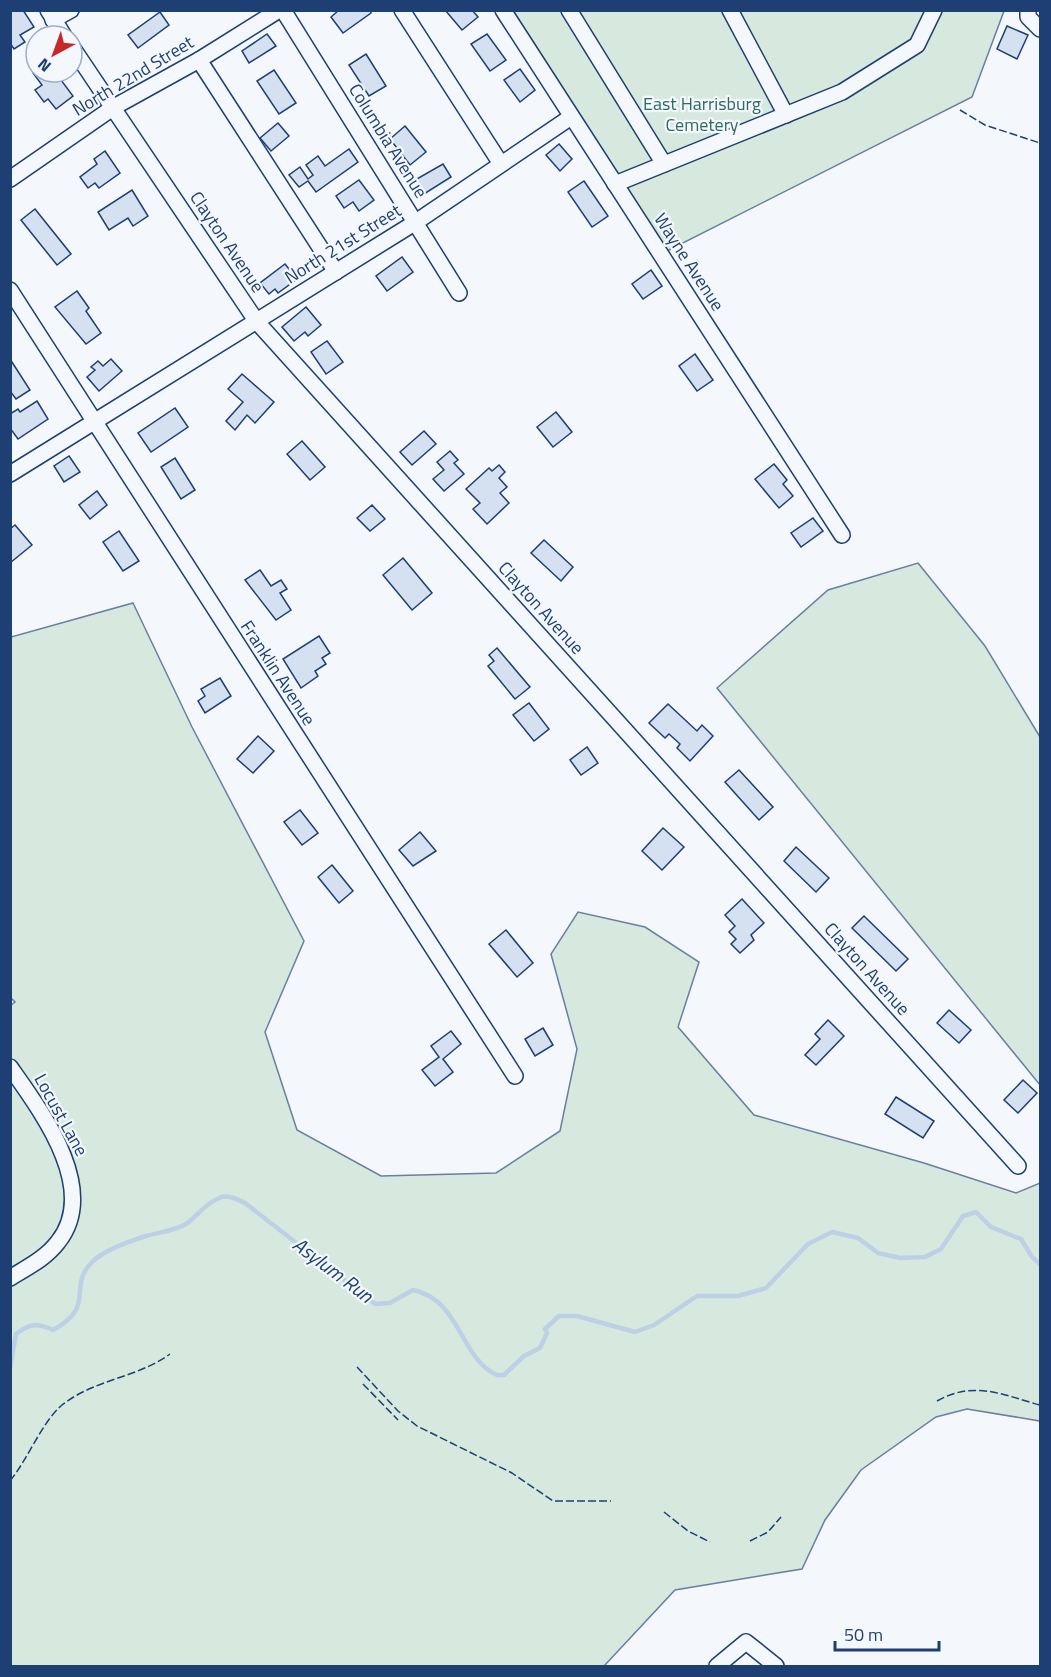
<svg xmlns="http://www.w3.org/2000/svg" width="1051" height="1677" viewBox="0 0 1051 1677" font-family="'Titillium Web',sans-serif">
<rect width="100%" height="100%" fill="#f4f7fb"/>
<g fill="#d7e8df" stroke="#687fa3" stroke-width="1.5">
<path d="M513,11H1004L972,97L667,251Z"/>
<path d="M918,563L985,646L1040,737V1085L717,688L828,590Z"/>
<path d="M133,603L192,727L304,941L265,1032L297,1130L381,1176L496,1173L560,1131L577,1049L551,954L578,912L645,927L699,962L678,1027L754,1115L924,1163L1016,1193L1040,1183V1421L967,1409L936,1417L861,1470L825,1520L802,1569L675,1590L604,1666H11L10,1006L15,1002L10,997L11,637Z"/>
</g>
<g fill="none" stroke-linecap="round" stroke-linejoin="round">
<path stroke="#bed0e5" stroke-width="4.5" d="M10,1368L16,1334C30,1323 38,1323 53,1330C97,1306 67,1287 92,1262C104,1250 130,1241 146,1236C159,1232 175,1231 186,1224C197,1216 206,1203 219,1198C228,1194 236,1199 245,1203L375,1304L390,1303L413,1290C460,1299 461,1360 497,1375H504L524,1356L540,1348L547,1333L545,1329L559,1316H577L635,1332L654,1325L697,1296H738L766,1288L808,1244L832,1232L858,1238L878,1253L900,1258L925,1257L941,1249L963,1216L976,1212L991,1227L1021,1239L1032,1257L1040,1264"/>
</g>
<g fill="#d5e0f0" stroke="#1d3f73" stroke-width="1.5">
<path d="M10,10H23L34,27L20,35L25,42L14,49L10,43Z"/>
<path d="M339,10H370L371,13L343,33L331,17Z"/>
<path d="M445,10H472L478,17L462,30Z"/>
<path d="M160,12L169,25L138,48L128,35Z"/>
<path d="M1007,26L1028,35L1017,59L997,49Z"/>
<path d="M267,34L276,46L249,63L242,51Z"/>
<path d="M487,34L506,60L490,71L471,44Z"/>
<path d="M366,54L386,86L369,96L349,65Z"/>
<path d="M520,69L535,90L520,102L504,80Z"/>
<path d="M274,70L296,103L279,114L257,81Z"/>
<path d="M36,71L55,72L73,96L56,109L48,99L44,102L35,90L42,85L33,73Z"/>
<path d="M278,123L289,136L271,151L260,138Z"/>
<path d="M405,126L426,152L410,165L390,139Z"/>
<path d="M559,144L572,159L560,171L546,155Z"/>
<path d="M349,149L358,162L316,192L308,181L299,187L289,175L300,167L308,179L313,175L306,165L318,156L325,166Z"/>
<path d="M105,151L120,173L99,188L95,183L88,188L80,177L97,164L94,159Z"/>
<path d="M443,164L451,177L424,194L415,180Z"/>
<path d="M359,180L374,200L359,211L353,202L344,208L336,196Z"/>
<path d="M584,181L608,216L592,227L568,192Z"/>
<path d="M132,190L148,216L133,226L128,218L109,230L98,212Z"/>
<path d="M35,209L71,254L57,265L21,220Z"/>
<path d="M402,257L413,272L387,291L376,276Z"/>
<path d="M285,264L297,279L278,293L275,289L269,294L260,283Z"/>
<path d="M651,270L662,286L643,299L632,284Z"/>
<path d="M77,291L89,308L86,311L101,333L86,344L55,307Z"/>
<path d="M306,307L321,325L308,336L305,332L294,341L282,327Z"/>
<path d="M327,341L343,362L326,374L311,352Z"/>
<path d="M695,354L713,380L697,391L679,366Z"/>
<path d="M10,359L30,390L16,399L10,391Z"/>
<path d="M111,359L122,371L99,391L87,377L95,370L91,367L98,361L103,366Z"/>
<path d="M242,374L274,402L255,423L247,415L235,430L226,421L243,402L228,389Z"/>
<path d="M37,401L48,419L18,439L10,428V414L18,409L20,412Z"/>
<path d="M175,408L188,427L151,452L138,433Z"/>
<path d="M556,412L572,432L553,447L537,427Z"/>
<path d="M424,431L436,444L412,465L400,452Z"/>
<path d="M302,441L325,467L310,480L287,454Z"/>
<path d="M450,451L458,460L454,463L464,474L444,491L433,479L444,470L437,462Z"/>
<path d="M69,456L80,472L64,482L54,466Z"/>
<path d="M175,458L195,490L181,499L161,467Z"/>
<path d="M774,464L787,480L783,484L793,496L779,508L755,479Z"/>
<path d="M499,465L505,472L499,478L507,487L500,493L509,503L487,524L473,509L480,503L466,489L489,468L492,471Z"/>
<path d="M97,491L107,505L90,519L79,505Z"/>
<path d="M372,505L385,519L370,531L357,518Z"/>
<path d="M813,518L823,531L801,547L791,533Z"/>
<path d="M15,525L32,545L10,563V529Z"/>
<path d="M119,531L139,561L123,571L103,542Z"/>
<path d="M544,540L573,567L561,581L531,553Z"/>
<path d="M403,558L432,593L412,610L383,575Z"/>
<path d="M260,570L271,586L281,580L287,589L280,593L291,610L276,620L245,580Z"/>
<path d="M319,636L330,653L322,658L326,664L315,671L318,676L301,688L283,659Z"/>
<path d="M497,648L530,687L515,699L488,666L494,661L489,655Z"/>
<path d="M220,678L231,696L205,713L198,701L205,696L201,689Z"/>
<path d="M529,703L549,729L534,741L513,715Z"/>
<path d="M668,704L697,731L702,725L713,736L690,761L677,748L680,744L669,734L665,738L649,723Z"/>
<path d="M258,736L274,751L253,773L237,759Z"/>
<path d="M587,747L598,763L581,775L570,760Z"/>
<path d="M739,770L773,807L759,820L725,782Z"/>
<path d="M300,810L318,833L302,845L284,822Z"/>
<path d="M663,828L684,847L662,870L642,851Z"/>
<path d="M420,832L436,851L413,866L399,850Z"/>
<path d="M796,847L829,878L816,892L784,861Z"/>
<path d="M332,865L353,891L339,903L318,877Z"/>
<path d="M742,899L764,923L751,935L754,940L740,953L731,944L736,939L729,932L735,926L725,915Z"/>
<path d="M864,916L908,959L896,971L852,928Z"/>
<path d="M506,930L533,963L517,977L489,944Z"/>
<path d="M949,1010L971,1030L959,1043L937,1023Z"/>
<path d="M828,1020L844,1036L816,1065L805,1055L820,1039L815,1034Z"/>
<path d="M543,1028L553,1045L535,1056L525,1039Z"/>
<path d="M451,1031L461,1044L443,1059L453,1072L435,1086L422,1070L439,1057L431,1046Z"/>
<path d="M1023,1080L1037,1093L1018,1113L1004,1100Z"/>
<path d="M896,1097L934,1121L923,1138L885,1114Z"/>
</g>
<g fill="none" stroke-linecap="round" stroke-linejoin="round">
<defs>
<g id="minor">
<path d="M48,10L64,36"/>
<path d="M283,10L459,293"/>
<path d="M402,10L501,164"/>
<path d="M503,10L842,535"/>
<path d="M569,10L664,164"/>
<path d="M730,10L786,115"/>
<path d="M1028,10V17L1040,29"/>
<path d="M53,20L71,10"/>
<path d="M72,47L257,322L1018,1166"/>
<path d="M199,60L336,272"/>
<path d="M10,179L114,107L199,60L279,10"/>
<path d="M615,184L842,92L917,45L934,10"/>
<path d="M10,290L515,1076"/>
<path d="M10,474L416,222L571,117"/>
<path d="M10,1067C41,1111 100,1189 58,1242C46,1258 28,1267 10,1278"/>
<path d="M717,1666L746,1642L776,1666"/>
</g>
</defs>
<use href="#minor" stroke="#1d3f73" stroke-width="18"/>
<use href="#minor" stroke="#f4f7fb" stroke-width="15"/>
<g stroke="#1d3f73" stroke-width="1.5" stroke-dasharray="8 3" stroke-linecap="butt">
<path d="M960,110L985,125L1040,143"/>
<path d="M357,1367L398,1411L417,1426L512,1473L553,1501H611"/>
<path d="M363,1384L398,1420"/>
<path d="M937,1401C974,1380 1003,1395 1040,1405"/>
<path d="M10,1481C28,1459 42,1422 62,1405C95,1379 137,1378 170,1354"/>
<path d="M664,1512L688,1531L710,1542"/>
<path d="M750,1541L768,1532L781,1517"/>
</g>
</g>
<g text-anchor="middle" stroke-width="4.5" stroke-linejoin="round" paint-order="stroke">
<g font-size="18" fill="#1d3f73" stroke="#f4f7fb">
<text transform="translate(133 76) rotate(-31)" y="6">North 22nd Street</text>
<text transform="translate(388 141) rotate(58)" y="6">Columbia Avenue</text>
<text transform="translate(227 242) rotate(56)" y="6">Clayton Avenue</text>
<text transform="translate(343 244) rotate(-32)" y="6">North 21st Street</text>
<text transform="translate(689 262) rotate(57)" y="6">Wayne Avenue</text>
<text transform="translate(541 608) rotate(48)" y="6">Clayton Avenue</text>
<text transform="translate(278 673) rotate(57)" y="6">Franklin Avenue</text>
<text transform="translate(867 969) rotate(48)" y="6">Clayton Avenue</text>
<text transform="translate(61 1115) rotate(61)" y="6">Locust Lane</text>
</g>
<g font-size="18" fill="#2c6c60" stroke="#f4f7fb">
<text x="702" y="110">East Harrisburg<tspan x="702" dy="21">Cemetery</tspan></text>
</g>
<g font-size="20" font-style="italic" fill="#1d3f73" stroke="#f4f7fb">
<text transform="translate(333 1270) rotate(37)" y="7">Asylum Run</text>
</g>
</g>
<rect width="1051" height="1677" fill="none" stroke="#1d3f73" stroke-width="24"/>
<g transform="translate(54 54) rotate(221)"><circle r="28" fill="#f4f7fb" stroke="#9eadc5" stroke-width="1.5"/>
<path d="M0-4.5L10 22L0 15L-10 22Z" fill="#c62828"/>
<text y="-9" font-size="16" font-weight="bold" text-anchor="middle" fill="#1d3f73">N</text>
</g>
<path d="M835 1641v9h104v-9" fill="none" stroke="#1d3f73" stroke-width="3"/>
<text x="844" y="1641" font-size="18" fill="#1d3f73" stroke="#f4f7fb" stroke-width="4.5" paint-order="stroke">50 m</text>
</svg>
